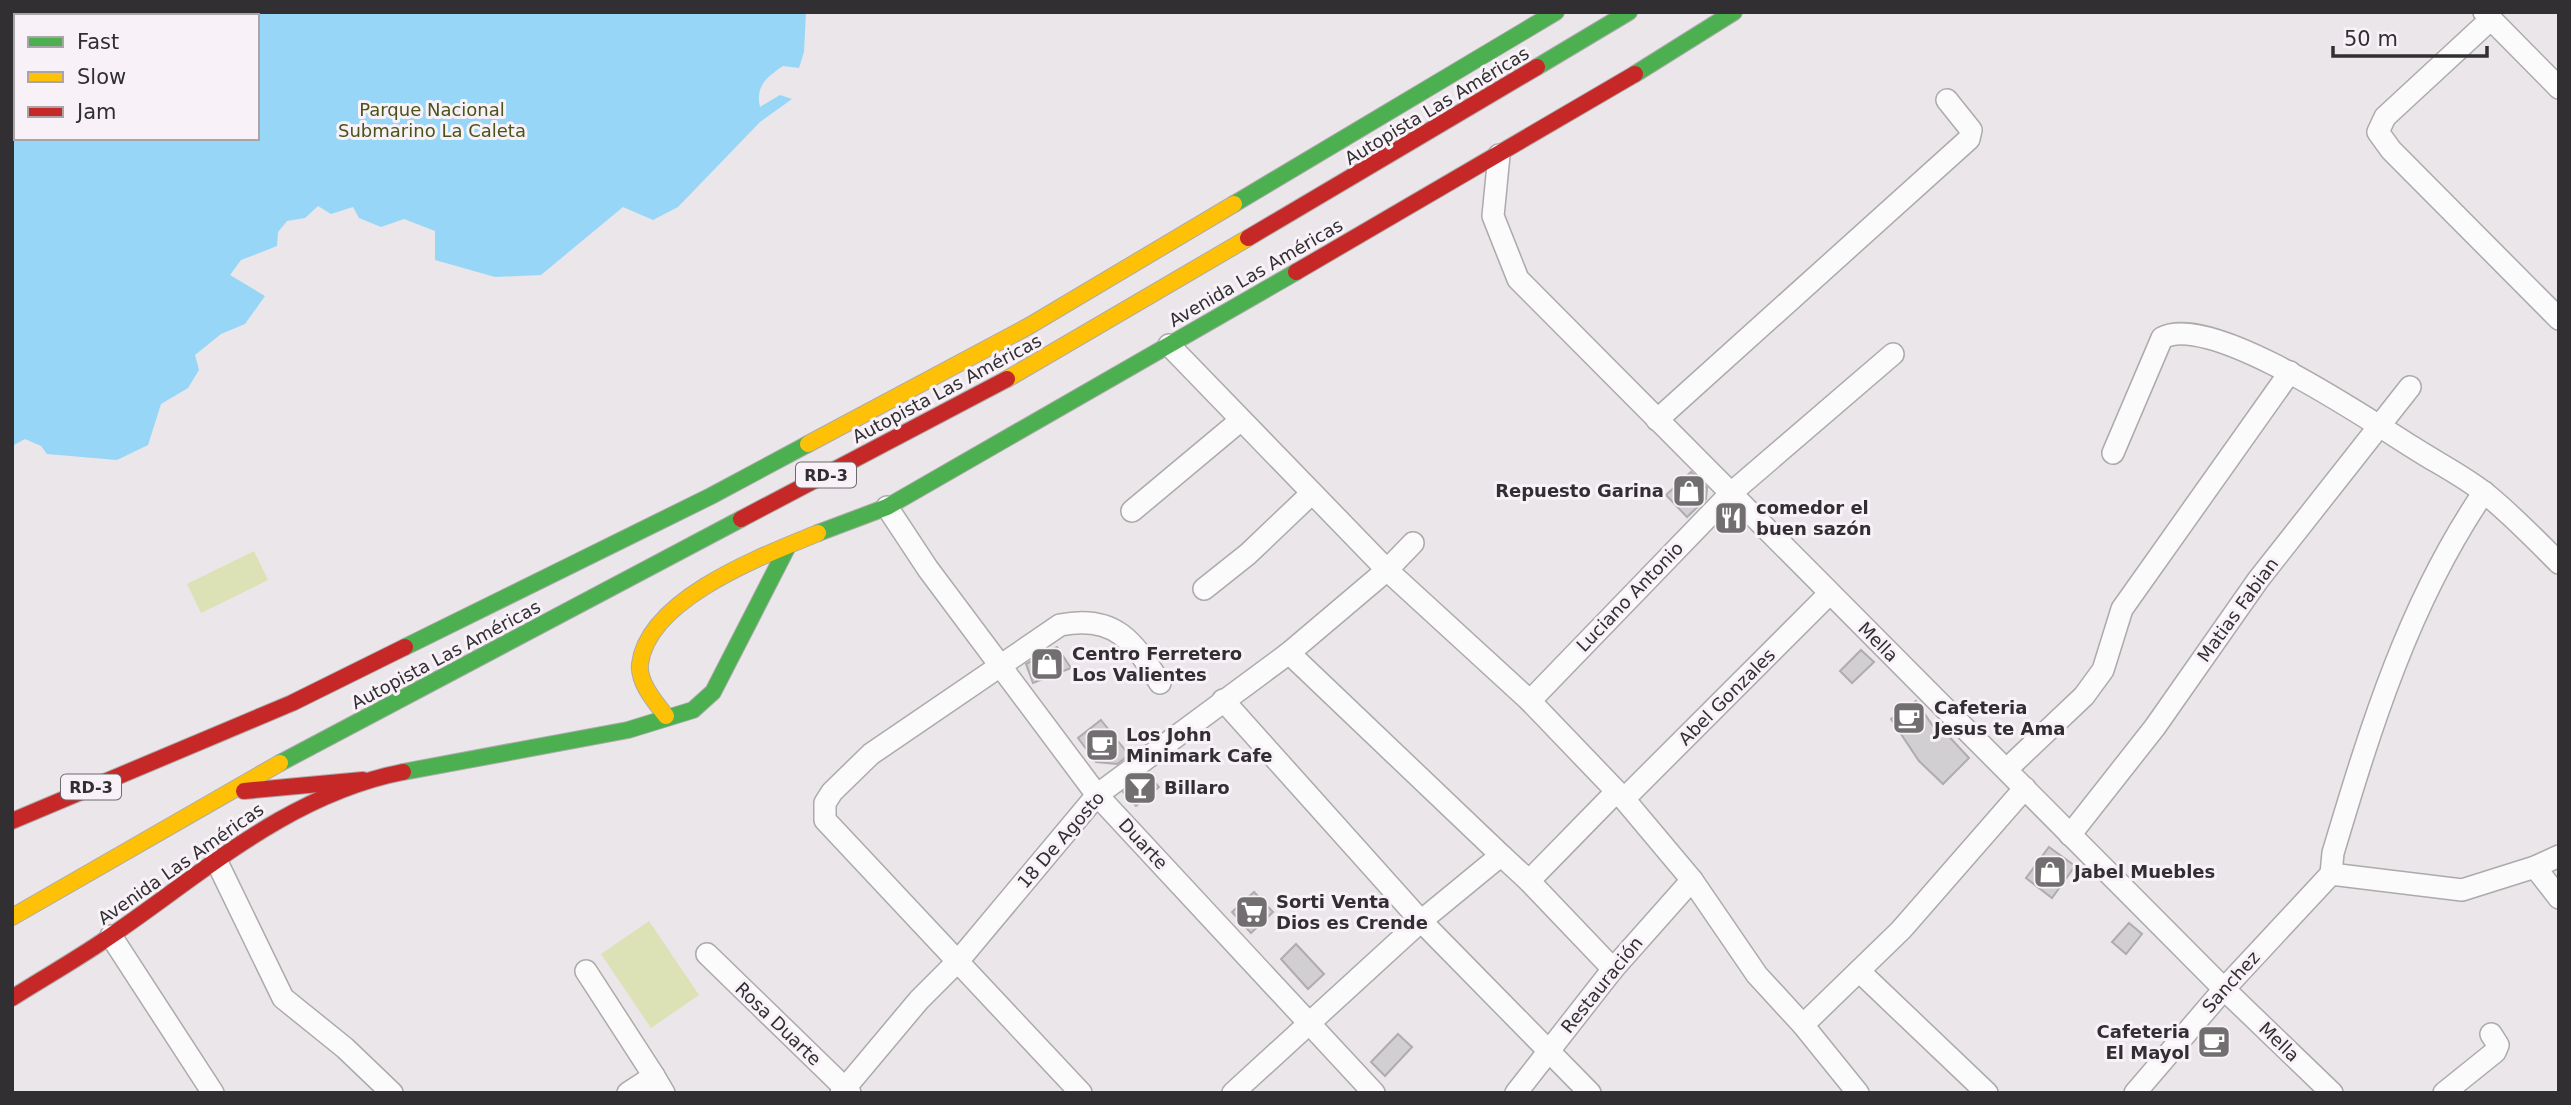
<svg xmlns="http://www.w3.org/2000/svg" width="2571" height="1105" viewBox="0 0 2571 1105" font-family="'DejaVu Sans',sans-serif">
<rect width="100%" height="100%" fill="#eae6e9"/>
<g fill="#dce2b5">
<path d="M254,551L268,580L201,613L187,584Z"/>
<path d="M649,921L699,995L651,1028L601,954Z"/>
</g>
<path fill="#97d6f7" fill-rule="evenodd" d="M12,12H806L804,52L799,68L783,66C767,77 755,86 760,107L780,95L792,99L760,122L678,207L653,220L623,207L541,275L495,277L435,260V231L404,219L381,227L359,218L353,207L331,214L318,206L305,218L287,221L278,232L277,246L241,260L230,275L265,296L245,324L221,334L195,355L199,370L188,388L161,404L148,445L117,460L47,454L41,446L25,439L12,446ZM16,16H257V138H16Z"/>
<g fill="#d1cfd1" stroke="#afacae" stroke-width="2">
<path d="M1691,472L1707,488L1706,499L1687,517L1666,495Z"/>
<path d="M1057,647L1071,668L1033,683L1026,664Z"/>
<path d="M1861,650L1874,662L1852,683L1840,671Z"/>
<path d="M1916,701L1939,735L1944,731L1969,758L1943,784L1919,761L1891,719Z"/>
<path d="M1101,720L1129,755L1117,764L1096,762L1078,738Z"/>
<path d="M1148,774L1159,787L1136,806L1123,792Z"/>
<path d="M2049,847L2075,866L2052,898L2026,878Z"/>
<path d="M1254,892L1273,912L1251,933L1232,912Z"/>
<path d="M2129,923L2142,934L2126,954L2112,942Z"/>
<path d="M1296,944L1324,974L1308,989L1281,959Z"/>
<path d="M2214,1029L2227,1041L2214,1056L2201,1044Z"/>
<path d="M1398,1034L1412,1047L1385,1076L1371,1062Z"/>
</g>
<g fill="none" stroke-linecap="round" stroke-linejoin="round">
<defs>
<g id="street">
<path d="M2484,12L2559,88"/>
<path d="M2491,19L2385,117L2378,132L2391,150L2559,319"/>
<path d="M1499,155L1493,216L1518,279L2224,989L2332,1093"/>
<path d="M1169,345L1387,570L1530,701L1624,799L1692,880L1757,975L1803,1025L1858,1093"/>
<path d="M1657,420L1969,139L1971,130L1947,100"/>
<path d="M2113,453L2162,338C2210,311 2369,420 2414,448C2437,463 2464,476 2486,494C2512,515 2535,539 2559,563"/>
<path d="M887,507L928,569L1097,795L1374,1093"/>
<path d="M1132,511L1241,420"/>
<path d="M1204,589L1248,554L1312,493"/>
<path d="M1289,653L1502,856"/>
<path d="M1223,700L1421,921L1590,1093"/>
<path d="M1530,701L1730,494L1893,354"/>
<path d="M2007,769L2084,696L2103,670L2122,609L2290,372"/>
<path d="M1624,799L1829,594"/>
<path d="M2070,835L2155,727L2258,580L2410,387"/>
<path d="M216,860L283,998L345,1048L392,1093"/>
<path d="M2535,867L2559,898"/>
<path d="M2331,874L2333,853C2371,726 2409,602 2484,492"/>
<path d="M2331,874L2462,890L2535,867L2559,856"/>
<path d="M1529,881L1613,969"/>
<path d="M111,936L213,1093"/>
<path d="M707,954L850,1093"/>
<path d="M586,971L654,1076"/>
<path d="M1859,971L1987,1093"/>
<path d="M1803,1025L1901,930L2025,788"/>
<path d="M628,1093L654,1076L664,1093"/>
<path d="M841,1093L919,1000L959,960L1097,795L1289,653L1387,570L1413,543"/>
<path d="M1081,1093L825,820V803L832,792L871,754L1060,625C1115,614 1133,641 1160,683"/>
<path d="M1233,1093L1421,921L1494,861L1502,856L1529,881L1616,792"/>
<path d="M1516,1093L1613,969L1692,880"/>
<path d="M2135,1093L2224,989L2331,874"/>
<path d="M2444,1093L2495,1052L2498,1045L2491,1034"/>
</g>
<g id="fast">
<path d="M1537,67L1629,12"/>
<path d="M1635,74L1734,12"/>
<path d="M1234,204L1556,12"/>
<path d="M818,533L887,507L1296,272"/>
<path d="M405,647L711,496L808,444"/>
<path d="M280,763L741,519"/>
<path d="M403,772L628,730L693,710L713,692L788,546"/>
</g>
<g id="slow">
<path d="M1007,379L1248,238"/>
<path d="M808,444L1029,326L1234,204"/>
<path d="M666,716C656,703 638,683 640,664C648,598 765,555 818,533"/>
<path d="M12,917L280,763"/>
</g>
<g id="jam">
<path d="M1248,238L1537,67"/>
<path d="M1296,272L1635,74"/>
<path d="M741,519L1007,379"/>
<path d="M244,791L363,780"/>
<path d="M12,821L292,703L405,647"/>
<path d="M12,998C45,977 79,958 112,935C204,872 290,794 403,772"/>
</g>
</defs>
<use href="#street" stroke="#acaaab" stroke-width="24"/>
<use href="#fast" stroke="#acaaab" stroke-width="18"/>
<use href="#slow" stroke="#acaaab" stroke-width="18"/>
<use href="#jam" stroke="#acaaab" stroke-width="18"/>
<use href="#street" stroke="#fcfbfc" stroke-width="21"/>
<use href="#fast" stroke="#4caf50" stroke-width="16"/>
<use href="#slow" stroke="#ffc107" stroke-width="16"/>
<use href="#jam" stroke="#c62828" stroke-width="16"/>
</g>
<defs>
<symbol id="shop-square" viewBox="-11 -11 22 22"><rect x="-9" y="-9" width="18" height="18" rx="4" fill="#726f71" stroke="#f8f2f8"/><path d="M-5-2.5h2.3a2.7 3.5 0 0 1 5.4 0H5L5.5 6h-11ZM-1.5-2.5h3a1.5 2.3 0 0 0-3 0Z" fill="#fff"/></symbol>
<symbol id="restaurant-square" viewBox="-11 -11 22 22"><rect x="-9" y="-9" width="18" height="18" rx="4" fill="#726f71" stroke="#f8f2f8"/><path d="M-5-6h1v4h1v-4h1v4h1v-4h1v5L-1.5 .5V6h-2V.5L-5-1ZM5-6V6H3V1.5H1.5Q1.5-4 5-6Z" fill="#fff"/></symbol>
<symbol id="cafe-square" viewBox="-11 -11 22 22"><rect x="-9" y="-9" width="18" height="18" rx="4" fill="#726f71" stroke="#f8f2f8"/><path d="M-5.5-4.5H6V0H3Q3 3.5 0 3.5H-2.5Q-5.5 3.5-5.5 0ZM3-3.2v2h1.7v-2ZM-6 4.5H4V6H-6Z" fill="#fff"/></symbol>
<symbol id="bar-square" viewBox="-11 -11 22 22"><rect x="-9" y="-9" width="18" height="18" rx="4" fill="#726f71" stroke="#f8f2f8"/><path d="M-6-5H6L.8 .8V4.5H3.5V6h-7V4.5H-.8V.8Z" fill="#fff"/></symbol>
<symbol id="supermarket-square" viewBox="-11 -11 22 22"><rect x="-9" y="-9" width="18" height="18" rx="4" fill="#726f71" stroke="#f8f2f8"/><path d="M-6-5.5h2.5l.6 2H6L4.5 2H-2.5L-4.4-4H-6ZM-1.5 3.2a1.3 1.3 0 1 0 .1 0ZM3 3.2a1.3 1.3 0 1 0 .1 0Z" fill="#fff"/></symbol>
</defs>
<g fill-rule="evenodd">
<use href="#shop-square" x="1670" y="472" width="38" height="38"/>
<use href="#restaurant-square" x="1712" y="499" width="38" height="38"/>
<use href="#shop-square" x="1028" y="645" width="38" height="38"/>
<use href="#cafe-square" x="1890" y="699" width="38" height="38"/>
<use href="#cafe-square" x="1083" y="726" width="38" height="38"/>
<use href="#bar-square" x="1121" y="769" width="38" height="38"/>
<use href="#shop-square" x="2031" y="853" width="38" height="38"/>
<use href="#supermarket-square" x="1233" y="893" width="38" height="38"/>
<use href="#cafe-square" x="2195" y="1023" width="38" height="38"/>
</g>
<g text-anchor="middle" stroke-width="6" stroke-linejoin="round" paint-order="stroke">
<g fill="#f8f2f8" stroke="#6d6a6d" stroke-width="2">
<rect x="796" y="462.5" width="60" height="25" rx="5"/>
<rect x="61" y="774.5" width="60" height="25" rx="5"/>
</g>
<g font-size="16" font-weight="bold" fill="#312f31">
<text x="826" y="481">RD-3</text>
<text x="91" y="793">RD-3</text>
</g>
<g font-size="18" fill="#312f31" stroke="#f8f2f8">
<text transform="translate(1437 106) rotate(-31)" y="6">Autopista Las Américas</text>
<text transform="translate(1256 273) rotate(-30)" y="6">Avenida Las Américas</text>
<text transform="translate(947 389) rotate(-28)" y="6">Autopista Las Américas</text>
<text transform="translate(1630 597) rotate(-46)" y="6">Luciano Antonio</text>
<text transform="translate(2238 610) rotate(-54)" y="6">Matias Fabian</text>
<text transform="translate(1878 642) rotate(45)" y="6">Mella</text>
<text transform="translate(446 655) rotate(-28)" y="6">Autopista Las Américas</text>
<text transform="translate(1727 697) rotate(-45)" y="6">Abel Gonzales</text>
<text transform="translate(1061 840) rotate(-49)" y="6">18 De Agosto</text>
<text transform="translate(1143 844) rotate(47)" y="6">Duarte</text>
<text transform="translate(181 864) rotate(-35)" y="6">Avenida Las Américas</text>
<text transform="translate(2231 982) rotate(-48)" y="6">Sanchez</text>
<text transform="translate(1602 985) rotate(-51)" y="6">Restauración</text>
<text transform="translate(778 1024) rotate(44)" y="6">Rosa Duarte</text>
<text transform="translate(2279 1042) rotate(44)" y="6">Mella</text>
</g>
<g font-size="18" fill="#4b5417" stroke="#f8f2f8">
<text x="432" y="116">Parque Nacional<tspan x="432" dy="21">Submarino La Caleta</tspan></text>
</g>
<g font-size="18" font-weight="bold" fill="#312f31" stroke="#f8f2f8" text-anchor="start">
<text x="1664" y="497" text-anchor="end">Repuesto Garina</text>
<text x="1756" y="514">comedor el<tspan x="1756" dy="21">buen sazón</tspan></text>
<text x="1072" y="660">Centro Ferretero<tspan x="1072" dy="21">Los Valientes</tspan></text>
<text x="1934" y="714">Cafeteria<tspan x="1934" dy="21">Jesus te Ama</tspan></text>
<text x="1126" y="741">Los John<tspan x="1126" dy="21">Minimark Cafe</tspan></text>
<text x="1164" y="794">Billaro</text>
<text x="2074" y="878">Jabel Muebles</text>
<text x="1276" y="908">Sorti Venta<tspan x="1276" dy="21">Dios es Crende</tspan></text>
<text x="2190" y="1038" text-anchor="end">Cafeteria<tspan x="2190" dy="21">El Mayol</tspan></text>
</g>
</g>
<rect width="2571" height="1105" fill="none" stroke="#312f31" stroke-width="28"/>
<rect x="14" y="14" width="245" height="126" fill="#f8f2f8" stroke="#a8a4a8" stroke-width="2"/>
<rect x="28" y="37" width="35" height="10" fill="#4caf50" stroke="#a8a4a8" stroke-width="2"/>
<text x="77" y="49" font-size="21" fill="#312f31">Fast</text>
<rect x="28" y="72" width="35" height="10" fill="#ffc107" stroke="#a8a4a8" stroke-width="2"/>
<text x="77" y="84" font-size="21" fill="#312f31">Slow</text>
<rect x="28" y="107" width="35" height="10" fill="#c62828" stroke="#a8a4a8" stroke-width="2"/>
<text x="77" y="119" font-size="21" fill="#312f31">Jam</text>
<path d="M2333 46v10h154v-10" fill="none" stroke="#312f31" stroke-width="3.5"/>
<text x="2344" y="46" font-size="21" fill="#312f31" stroke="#f8f2f8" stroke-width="5" paint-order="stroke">50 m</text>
</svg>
